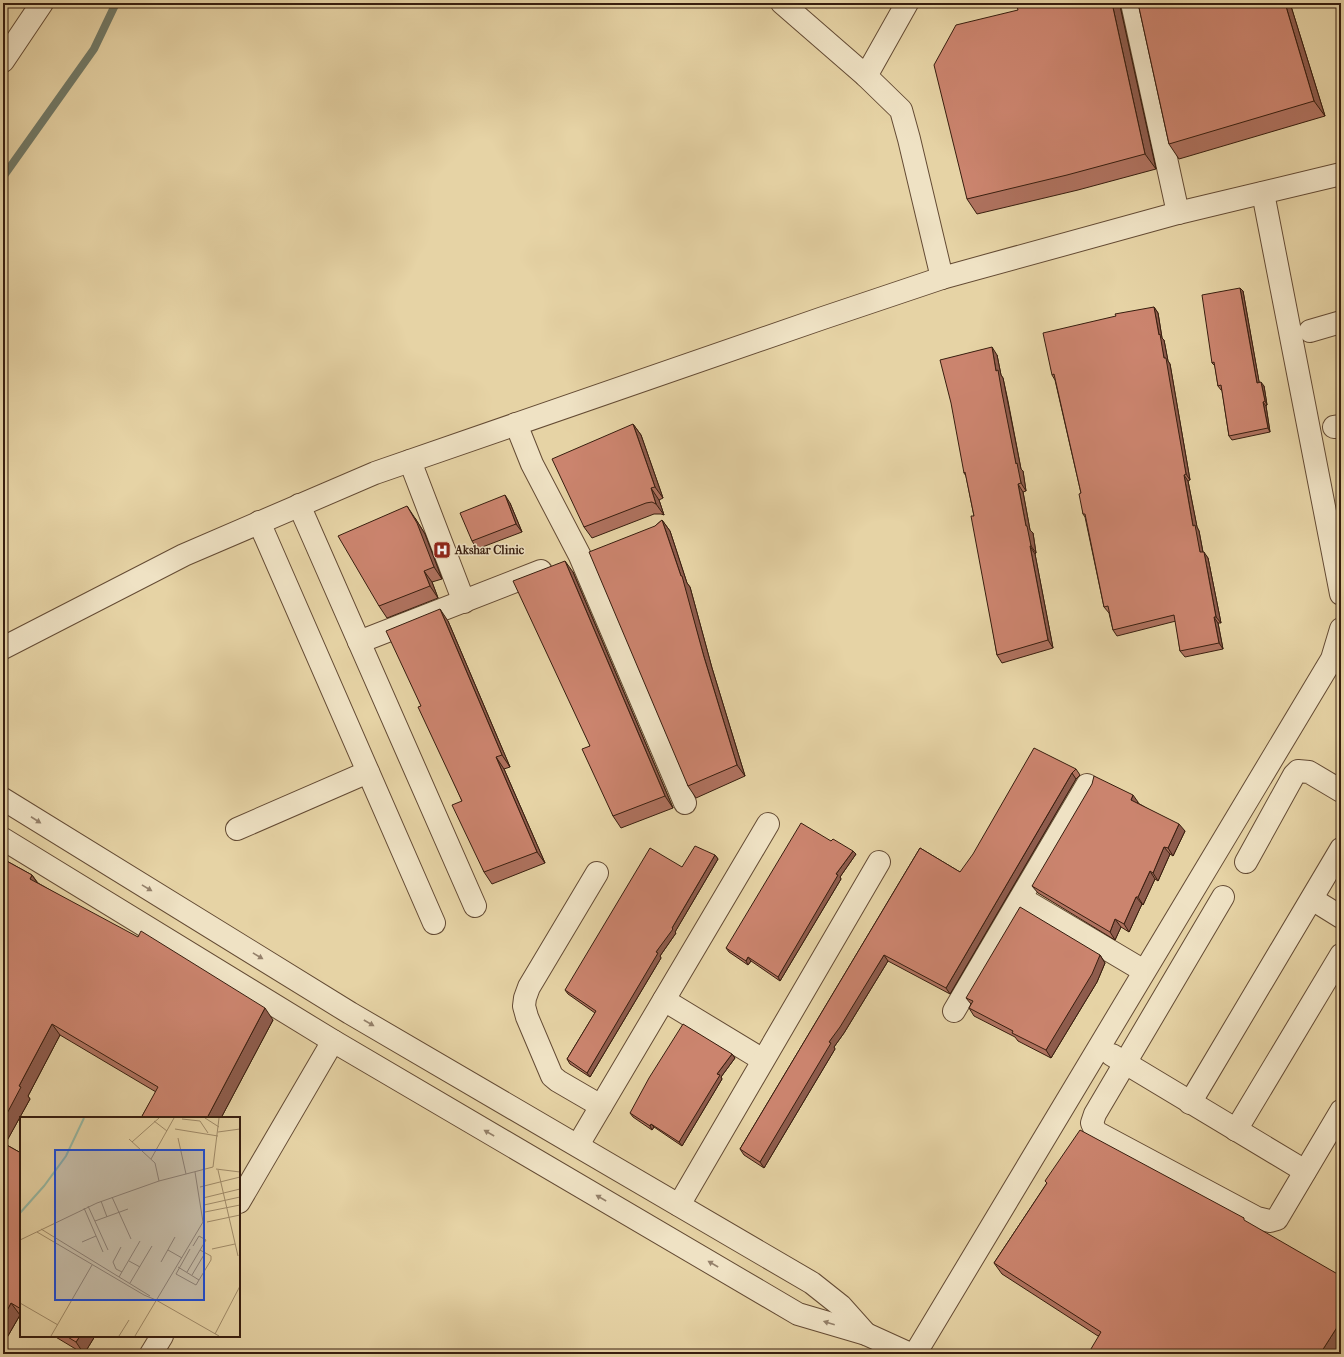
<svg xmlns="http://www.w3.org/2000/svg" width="1344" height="1357" viewBox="0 0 1344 1357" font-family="'IM FELL French Canon',serif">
<rect width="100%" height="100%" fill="#e6d3a5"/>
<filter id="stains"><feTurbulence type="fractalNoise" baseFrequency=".005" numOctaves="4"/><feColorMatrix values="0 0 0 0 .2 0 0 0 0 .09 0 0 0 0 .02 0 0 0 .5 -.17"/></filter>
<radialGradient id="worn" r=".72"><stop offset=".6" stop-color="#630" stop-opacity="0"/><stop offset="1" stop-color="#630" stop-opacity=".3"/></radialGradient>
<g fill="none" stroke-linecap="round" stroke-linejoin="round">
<path stroke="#717a68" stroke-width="8" d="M3,177L94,49L116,3"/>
<defs>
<g id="minor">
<path d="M782,3L866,76L901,110L909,139L942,278"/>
<path d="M1132,3L1178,213"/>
<path d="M3,61L42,3"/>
<path d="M866,76L907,3"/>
<path d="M1263,193L1341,594"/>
<path d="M1310,331L1341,322"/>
<path d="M516,424L532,464L580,556L685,803"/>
<path d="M1334,427L1341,426"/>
<path d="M410,461L464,602"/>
<path d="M299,505L475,906"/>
<path d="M259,522L434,923"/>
<path d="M359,642L541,571"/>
<path d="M3,648L184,555L375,473L823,318L942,278L1178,213L1341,174"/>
<path d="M3,799L350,1013L812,1283L841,1306L866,1334"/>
<path d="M237,829L368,772"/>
<path d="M3,839L333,1041L798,1314L866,1334L910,1354"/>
<path d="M1246,862L1294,775L1298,771L1309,772L1341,791"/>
<path d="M597,873L529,987L525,998L524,1006L527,1017L552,1076L558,1081L601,1106"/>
<path d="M1223,897L1095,1114L1092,1123L1096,1132L1257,1218L1270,1221L1277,1219L1341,1111"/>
<path d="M1021,898L1144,971"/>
<path d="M1312,899L1341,917"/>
<path d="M664,1000L763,1060"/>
<path d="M954,1011L1087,785"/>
<path d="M1112,1055L1305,1171"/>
<path d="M1190,1103L1341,849"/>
<path d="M1236,1130L1341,955"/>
<path d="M578,1145L768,824"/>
<path d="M239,1202L333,1041"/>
<path d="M679,1205L879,862"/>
<path d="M151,1354L162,1336"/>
<path d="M915,1354L1332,659L1341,629"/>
</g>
</defs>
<use href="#minor" stroke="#644b34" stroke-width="24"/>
<use href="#minor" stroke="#efe2c4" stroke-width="22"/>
</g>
<g fill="#af725f" stroke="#381e0f">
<path d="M1138,3H1290L1325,116L1179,159L1169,144Z"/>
<path d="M1120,6L1156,169L1078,190L977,214L967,199Z"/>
<path d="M1243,291L1259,382L1264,386L1267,405L1266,406L1270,432L1232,440L1229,436L1222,390H1221L1218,386L1215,366L1212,363Z"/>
<path d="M1154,307L1158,313L1162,338L1164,340L1168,361L1170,364L1190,480L1188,481L1197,527L1199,531L1203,552L1208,558L1221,623H1218L1223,649L1185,657L1180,651L1176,621L1117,636L1113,630L1109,613L1104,607L1085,517L1083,514L1081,493L1055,380L1052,375Z"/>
<path d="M997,355L1001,375L1003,378L1008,401L1021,469L1023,471L1026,491L1023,492L1030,530L1033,533L1036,553L1035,554L1053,648L1002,663L997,655L974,516L966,476L964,473Z"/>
<path d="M633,424L641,435L663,498L659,500L664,515L661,514H654L592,538L584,527Z"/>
<path d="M510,503L522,532L477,549L472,541Z"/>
<path d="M415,518L425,534L442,579L432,582L438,598L387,618L379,606Z"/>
<path d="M662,520L670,531L687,583L690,587L712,668L745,776L696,798L688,786L655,526Z"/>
<path d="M573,572L673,808L621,828L613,816L590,746Z"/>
<path d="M448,621L510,767L504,769L545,863L492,884L484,872L462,801L421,706Z"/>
<path d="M1076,769L1080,775L1076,779L950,994L888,961L844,1033L834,1047L835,1049L764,1168L744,1155L740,1149L920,848L960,872Z"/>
<path d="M1138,802V803L1185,831L1173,856L1170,854L1158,881L1155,879L1143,905L1142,904L1129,932L1121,927L1115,940L1038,893L1032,886Z"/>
<path d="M831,841L856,854L840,877L841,879L780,981L751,961L748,965L729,952L726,948Z"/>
<path d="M715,855L718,859L675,932L676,933L660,956L661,958L590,1077L570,1064L567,1059L595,1013L568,994L565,990L682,867Z"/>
<path d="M3,859L32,875L38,883L273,1020L221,1118H141L156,1092L60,1035L28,1096L30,1099L5,1144L21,1153V1316L20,1315L5,1341L3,1340Z"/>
<path d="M1100,955L1105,963L1097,982L1051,1058L1018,1041L1015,1037L974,1016L969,1008L971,1004L966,998Z"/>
<path d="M732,1054L735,1058L721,1077L722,1079L682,1146L654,1127L652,1130L633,1117L630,1113Z"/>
<path d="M1045,1181L1244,1218L1098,1336L1002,1274L994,1263L1047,1183Z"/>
<path d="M54,1336H95L84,1354Z"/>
</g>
<g fill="#8e5c4d" stroke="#381e0f">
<path d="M1112,3H1120V6L1156,169L1145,154Z"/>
<path d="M1285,3H1290L1325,116L1314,101Z"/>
<path d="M1240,288L1243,291L1260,387L1257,383Z"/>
<path d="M1154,307L1158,313L1162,338L1164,340L1168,361L1170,364L1190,480L1186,474L1164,358L1159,335Z"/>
<path d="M992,347L997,355L1001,375L1003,378L1021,469L1023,471L1026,491L1021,483L1016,464L996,371Z"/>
<path d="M1261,382L1264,386L1267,405L1265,401Z"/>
<path d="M1263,402L1266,406L1270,432L1268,428Z"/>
<path d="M633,424L641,435L663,498L655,487Z"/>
<path d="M1184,475L1188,481L1197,527L1199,531L1204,558L1200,552L1193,526Z"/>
<path d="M1018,484L1023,492L1030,530L1033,533L1036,553L1031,546L1026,526Z"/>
<path d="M651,488L659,500L664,515L656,504Z"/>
<path d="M505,495L510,503L522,532L516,524Z"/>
<path d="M407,506L415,518L425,534L442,579L434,567Z"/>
<path d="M662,520L670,531L687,583L690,587L712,668L745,776L737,765L704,657L681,576Z"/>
<path d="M1030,546L1035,554L1053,648L1048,640Z"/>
<path d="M1204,552L1208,558L1221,623L1216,617Z"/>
<path d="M565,561L573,572L673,808L665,796Z"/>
<path d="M424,571L432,582L438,598L430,586Z"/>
<path d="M440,609L448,621L510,767L502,755Z"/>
<path d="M1214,617L1218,623L1223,649L1219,643Z"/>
<path d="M496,757L504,769L545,863L537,852Z"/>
<path d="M1072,773L1076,779L950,994L946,988Z"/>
<path d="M1133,795L1138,802L1136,807L1131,800Z"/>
<path d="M1179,824L1185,831L1173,856L1168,848Z"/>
<path d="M1164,847L1170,854L1158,881L1153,873Z"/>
<path d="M853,851L856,854L840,877L841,879L780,981L778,977L836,874Z"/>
<path d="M715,855L718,859L675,932L676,933L660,956L661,958L590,1077L587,1073L656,952L672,928Z"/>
<path d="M1150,871L1155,879L1143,905L1138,897Z"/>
<path d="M32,875L40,887L30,879Z"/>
<path d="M1136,897L1142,904L1129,932L1124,924Z"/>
<path d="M1115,919L1121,927L1115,940L1110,932Z"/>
<path d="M884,955L888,961L844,1033L834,1047L835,1049L764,1168L760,1162L829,1042Z"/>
<path d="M1100,955L1105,963L1097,982L1051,1058L1046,1050Z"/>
<path d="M748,957L751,961L748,965L746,961Z"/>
<path d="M265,1008L273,1020L221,1118H207Z"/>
<path d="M52,1024L60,1035L28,1096L30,1099L3,1148V1121L19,1086Z"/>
<path d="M732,1054L735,1058L721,1077L722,1079L682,1146L679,1142L717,1074Z"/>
<path d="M651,1124L654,1127L652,1130L650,1126Z"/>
<path d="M11,1303L20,1315L5,1341L3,1338V1318Z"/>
<path d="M1341,1321V1344L1335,1354H1320Z"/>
<path d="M80,1336H95L84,1354L76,1342Z"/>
</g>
<g fill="#cb846e" stroke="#381e0f">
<path d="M1016,3H1112L1145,154L1067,175L967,199L934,65L956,25L1018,10Z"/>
<path d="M1138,3H1285L1314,101L1169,144Z"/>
<path d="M1240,288L1257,383L1261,382L1265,401L1263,402L1268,428L1229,436L1221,385L1218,386L1214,362L1212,363L1202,295Z"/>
<path d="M1154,307L1159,335L1160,334L1164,358H1166L1170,382L1186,474L1184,475L1193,526L1195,525L1200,552H1204L1216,617H1214L1219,643L1180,651L1174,615L1113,630L1108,606L1104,607L1085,514H1083L1079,494L1081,493L1054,374L1052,375L1043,333L1116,316L1115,314Z"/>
<path d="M992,347L996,371L998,370L1002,393L1016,464L1017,463L1021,483L1018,484L1026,526H1027L1031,546H1030L1048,640L997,655L971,516H974L965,472L964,473L951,403L940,360Z"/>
<path d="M633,424L655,487L651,488L656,504L652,502L646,503L584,527L552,459Z"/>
<path d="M505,495L516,524L472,541L460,513Z"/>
<path d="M407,506L417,523L434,567L424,571L430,586L379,606L338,536Z"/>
<path d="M662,520L681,576H682L704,657L737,765L688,786L589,552L655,526Z"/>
<path d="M565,561L665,796L613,816L582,749L590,746L513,581Z"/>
<path d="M440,609L502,755L496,757L537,852L484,872L452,805L462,801L418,707L421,706L386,631Z"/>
<path d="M1034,748L1076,769L1072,773L946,988L884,955L840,1027L829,1042L831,1043L760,1162L740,1149L920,848L960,872L973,854Z"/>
<path d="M1094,776L1133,795L1131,800L1179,824L1168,848L1164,847L1153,873L1150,871L1138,897H1136L1124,924L1115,919L1110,932L1032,886L1092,784Z"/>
<path d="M801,823L831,841L833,839L853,851L836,874L838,875L778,977L748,957L746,961L726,948Z"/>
<path d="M695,846L715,855L672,928L673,929L656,952L658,953L587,1073L567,1059L596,1011L565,990L650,848L682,867Z"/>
<path d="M3,859L32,875L30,879L138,937L141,931L265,1008L207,1118H141L158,1087L52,1024L19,1086L21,1087L3,1121Z"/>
<path d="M1020,907L1100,955L1092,974L1046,1050L1012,1033L1013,1031L969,1008L973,1001L966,998Z"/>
<path d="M683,1024L732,1054L717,1074L720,1075L679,1142L651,1124L650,1126L630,1113L649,1078Z"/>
<path d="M1080,1130L1244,1218V1220L1341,1276V1321L1320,1354H1088L1101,1332L994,1263L1047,1183L1045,1181Z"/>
<path d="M3,1143L21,1153V1309L11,1303L3,1318Z"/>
<path d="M66,1336H80L76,1342Z"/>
</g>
<defs><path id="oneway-solid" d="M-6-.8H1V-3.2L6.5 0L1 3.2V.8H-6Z"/></defs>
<g fill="#94806a">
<use href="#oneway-solid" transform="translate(36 820) rotate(33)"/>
<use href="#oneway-solid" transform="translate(147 888) rotate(31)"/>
<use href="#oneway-solid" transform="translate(258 956) rotate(31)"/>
<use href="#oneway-solid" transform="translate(369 1023) rotate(30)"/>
<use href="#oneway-solid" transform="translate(489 1133) rotate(-150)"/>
<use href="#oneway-solid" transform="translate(601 1198) rotate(-150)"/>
<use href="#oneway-solid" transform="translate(713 1264) rotate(-150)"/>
<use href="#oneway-solid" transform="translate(829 1323) rotate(-163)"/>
</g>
<defs>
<symbol id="hospital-square" viewBox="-11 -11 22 22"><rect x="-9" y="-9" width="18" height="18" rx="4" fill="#8f2418" stroke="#efe2c4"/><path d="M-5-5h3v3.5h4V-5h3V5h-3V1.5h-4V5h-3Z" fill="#fff"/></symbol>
</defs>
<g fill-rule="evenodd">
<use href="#hospital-square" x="432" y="540" width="20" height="20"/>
</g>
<g text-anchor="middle" stroke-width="3" stroke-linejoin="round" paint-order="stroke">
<g font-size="12" font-weight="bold" fill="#381e0f" stroke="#efe2c4" text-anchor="start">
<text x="455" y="554">Akshar Clinic</text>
</g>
</g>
<g transform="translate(20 1117)">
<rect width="220" height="220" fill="#e6d3a5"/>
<path fill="none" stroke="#97b8a3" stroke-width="2" d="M0,96L24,69L46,39L64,1"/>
<path fill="none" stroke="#a08b69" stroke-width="1" d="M185,1L199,10M162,2L180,4L188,16M134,4L147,14M155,12L198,19M198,15L220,12M158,21L166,57M109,22L135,46L139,64M112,25L139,1M131,42L154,1M196,52L220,55M198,53L218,139M180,70L220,60M92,80L111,122M183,81L220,72M81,84L87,100M184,88L220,80M68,89L88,133M64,91L83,135M185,95L220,88M75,104L108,92M187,105L220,98M21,112L130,179M17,115L124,178L136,183L199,219M0,123L77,86L139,64L193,50L199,1M62,125L76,119M101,130L93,145L96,152L102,155M170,132L156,157L176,168L191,143V139L180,133M192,132L215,127M148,133L162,141M109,144L120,150M141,145L155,120M158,150L179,163M167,155L186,123L179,119L173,129M172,158L185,136M99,160L120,124M110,166L132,129M0,186L38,208M195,217L220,169M31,219L72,148M99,219L109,203M115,219L183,105L175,55"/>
<path fill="#1d4ed8" fill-opacity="0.15" stroke="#1d4ed8" stroke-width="2" d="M35,33H184V183H35Z"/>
<rect width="220" height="220" fill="none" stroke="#381e0f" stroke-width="2"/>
</g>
<rect width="1344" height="1357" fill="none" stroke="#e6d3a5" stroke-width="16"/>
<rect x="4" y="4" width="1336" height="1349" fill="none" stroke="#381e0f" stroke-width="2"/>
<rect x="8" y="8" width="1328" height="1341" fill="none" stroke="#381e0f"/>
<rect width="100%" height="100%" filter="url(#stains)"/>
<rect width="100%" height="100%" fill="url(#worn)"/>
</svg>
